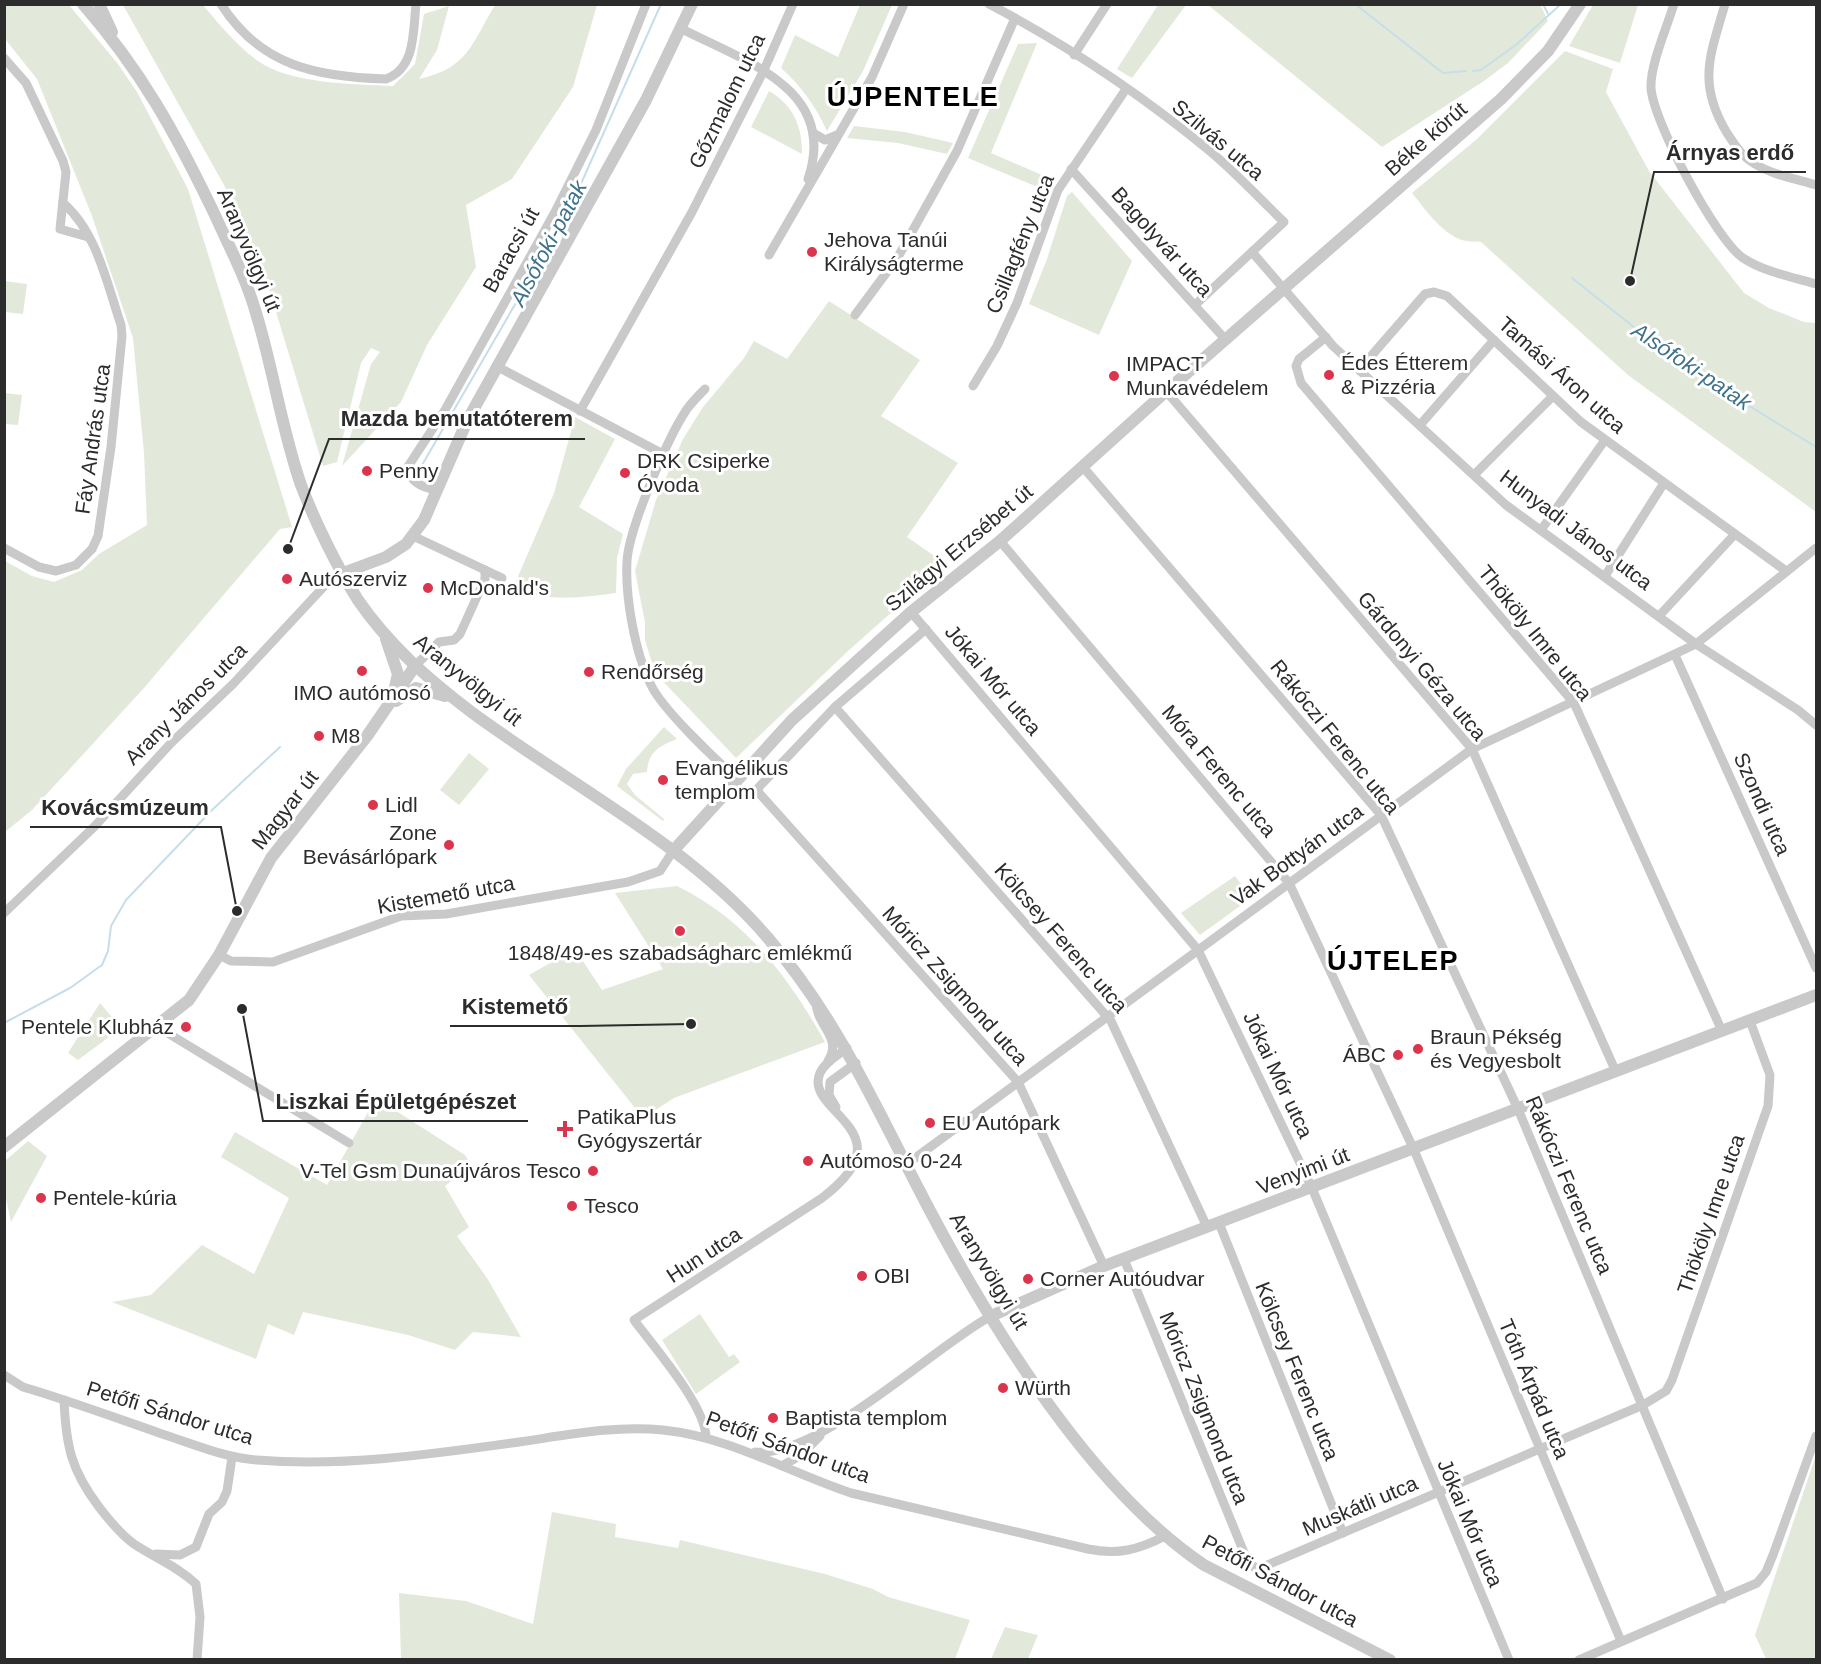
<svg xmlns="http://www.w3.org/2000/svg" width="1821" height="1664" viewBox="0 0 1821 1664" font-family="Arial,sans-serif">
<rect width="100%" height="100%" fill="#fff"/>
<g fill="#e3e9da">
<path d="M5,4L69,5L118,64L137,92L188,189L292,527L280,529L144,688L32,810L5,832V561L32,576L54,582L82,570L99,554L147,525L144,453L133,338L92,216L37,79L5,39Z"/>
<path d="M1540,4L1548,21L1508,63L1484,81L1382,147L1208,5Z"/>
<path d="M123,5H203C219,24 237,46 258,61C290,84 354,84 393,86L415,64L424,14L449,6L437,50L419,79C468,68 471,45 495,5H597L573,87L512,179L466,205L476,267L427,345L401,402L342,466L371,364L380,352L371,348L361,363L337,462L323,466L269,289L224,185Z"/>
<path d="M860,5H892L863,71L827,131C815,105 802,87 781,68L795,35L838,57Z"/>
<path d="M1158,5H1186L1132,78L1117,69Z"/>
<path d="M1593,5H1638L1620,63L1569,46Z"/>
<path d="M1037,43L991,153L1049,178L1047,191L968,158L1018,44Z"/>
<path d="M1565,51L1613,69L1606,92L1649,171L1744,293L1769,308L1804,322L1816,323V512L1628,375L1481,242C1476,241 1471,242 1466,241C1444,237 1425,209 1412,193L1477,139Z"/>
<path d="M769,91C794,106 802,126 802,154L751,127Z"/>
<path d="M854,126L905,132L953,143L947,154L898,143L847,138Z"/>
<path d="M1072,192L1132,261L1099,335L1029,304L1047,259L1067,196Z"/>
<path d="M5,281L27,284L23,314L5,312Z"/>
<path d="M829,301L920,360L881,416L958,463L907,537L946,564L848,651L736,758L655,673L645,640V623L635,571L656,500L683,439L703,407L744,358L754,341L787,359Z"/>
<path d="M5,393L22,395L18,425L5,424Z"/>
<path d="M575,417L615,439L579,507L623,534L617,558L616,593C580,598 548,602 513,588L554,493Z"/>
<path d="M664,727L677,739C659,746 648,752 647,772L633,774L627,784L635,795L664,819L663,821L617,786L626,769Z"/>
<path d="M469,753L489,769L459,805L440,790Z"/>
<path d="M1235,876L1251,898L1200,935L1181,913Z"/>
<path d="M677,886C745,919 789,977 825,1042L674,1098L643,1118L529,975L575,949L602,990L663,969L615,893Z"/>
<path d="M100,1003L121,1028L78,1060L68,1053Z"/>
<path d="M376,1098L465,1155L471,1165L445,1186L469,1227L457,1236L487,1278L521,1337L473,1332L455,1350L408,1335L303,1312L294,1335L268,1324L256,1359L112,1302L151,1295L202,1245L254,1274L289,1198L221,1157L235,1132L327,1185Z"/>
<path d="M28,1141L47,1156L11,1222L5,1194V1161Z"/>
<path d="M700,1314L729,1357L734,1354L740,1362L696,1394L662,1340Z"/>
<path d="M1816,1455V1659H1766L1755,1635Z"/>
<path d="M552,1512L616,1524L615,1537L678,1548L680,1540L825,1574L873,1589L888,1597L970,1620L955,1659H401L399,1593L466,1601L533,1624Z"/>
<path d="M1005,1627L1038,1635L1028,1659H991Z"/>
</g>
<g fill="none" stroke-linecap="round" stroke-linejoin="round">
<g stroke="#c6dee9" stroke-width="2">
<path d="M1355,4L1443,73L1466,71"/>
<path d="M1543,4L1548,14"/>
<path d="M1473,71L1481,70L1517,44L1561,4"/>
<path d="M1572,278L1678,362L1816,447"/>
<path d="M418,472L568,213L661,4"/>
<path d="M4,1023L70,988L102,965L108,951L111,926L126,900L212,810L280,747"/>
</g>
<g stroke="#c9c9c9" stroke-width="9">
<path d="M221,4C260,66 317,77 386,79C416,68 413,31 416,4"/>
<path d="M989,4C1067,45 1143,96 1211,152C1237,174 1260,199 1284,222L1195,305"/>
<path d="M1674,4C1667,27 1650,65 1651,88C1653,121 1716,240 1743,258C1764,272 1793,277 1816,284"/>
<path d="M1725,4C1710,56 1697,83 1727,133C1735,145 1742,157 1755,164C1773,175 1796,179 1816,185"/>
<path d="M682,29C744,61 839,89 808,179"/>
<path d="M1074,55L1107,4"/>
<path d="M4,58L26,83L63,161L66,172L60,229L88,237"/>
<path d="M813,133L825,140L837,135"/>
<path d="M1071,169L1225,339"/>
<path d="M1252,252L1333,346L1506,505L1696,644L1798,710L1816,725"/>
<path d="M769,255L872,77L904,4"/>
<path d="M855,315L898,257L957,151L1015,18"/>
<path d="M1326,337L1299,359L1296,366L1301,383L1574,703L1722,1031"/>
<path d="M496,366L665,455"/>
<path d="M1359,370L1425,294L1434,292L1447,296L1581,422L1786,571"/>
<path d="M973,386L997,346L1017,303L1058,190L1126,89"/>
<path d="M705,389C699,395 692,402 687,409C668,437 629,528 627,561C625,597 635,653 651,685C662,709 715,759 737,779"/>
<path d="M1166,391L1472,749L1616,1072"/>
<path d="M580,411L692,212L764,70L793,4"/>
<path d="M1420,425L1494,340"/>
<path d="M1083,467L1381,815L1518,1109L1723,1599"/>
<path d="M1475,474L1553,396"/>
<path d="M437,490C423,488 411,483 407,468L445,410L555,212L596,130L646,4"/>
<path d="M1541,530L1605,440"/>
<path d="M413,536L502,578"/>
<path d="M1000,541L1289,883L1414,1150L1621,1641"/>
<path d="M4,548L39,567L56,571L76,565L92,549L98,536L111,447L122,336L121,325C107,284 97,232 63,203"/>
<path d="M1605,576L1664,483"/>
<path d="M911,612L1198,950L1312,1188L1509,1660"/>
<path d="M1659,616L1735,534"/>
<path d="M926,629L835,707L758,788L759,793L1018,1082L1104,1266"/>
<path d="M1675,655L1816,968"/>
<path d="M415,666L439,642L454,640L460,634L485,579V570"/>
<path d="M835,707L1111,1021L1207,1227"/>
<path d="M4,913L94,827L171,743L233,684L330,580L343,573"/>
<path d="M219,955L231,961L273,962L401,916L446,914L628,882L660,871L673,851"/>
<path d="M816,1003C817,1026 843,1038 828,1061"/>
<path d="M156,1026L349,1143"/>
<path d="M836,1107L829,1095L830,1082L856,1063"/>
<path d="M907,1164L1472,749L1696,644L1816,548"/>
<path d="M1219,1223L1343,1533"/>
<path d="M1124,1259L1247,1560L1255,1568L1265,1566L1643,1405L1666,1391L1672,1380L1768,1106L1770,1075L1750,1021"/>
<path d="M4,1375L23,1387C74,1402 124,1421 174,1438C201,1447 228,1458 257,1460C344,1467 433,1454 519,1442C567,1435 615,1425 663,1430C730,1437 788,1472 851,1493L1088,1549C1118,1555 1138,1550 1165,1536"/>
<path d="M64,1400C66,1446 71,1470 99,1507C109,1520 120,1534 134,1544C155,1558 177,1566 196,1584L200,1617L197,1660"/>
<path d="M706,1437C705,1405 654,1347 634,1320L822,1198C911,1131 802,1112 820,1073C825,1062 838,1055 847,1048"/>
<path d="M755,1452C819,1458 932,1348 991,1316"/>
<path d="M782,1466L801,1455L820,1436"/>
<path d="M156,1554L180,1555L196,1547L209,1514L222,1502L227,1491L232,1457"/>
<path d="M1579,1660L1757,1583L1766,1572L1773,1555L1816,1436"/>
</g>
<g stroke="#c9c9c9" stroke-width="12">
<path d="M83,4C142,72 175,132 214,213C229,246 246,278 256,313C273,368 282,431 301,485C315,522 337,567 358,600C388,644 428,679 470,711C568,784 688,844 768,938C833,1014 870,1094 915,1182C980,1309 1085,1485 1204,1565L1390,1660"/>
<path d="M99,4L112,32"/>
<path d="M343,573L386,557L406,544L424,520L467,421L646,100L692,4"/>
<path d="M386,639L398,674L394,691"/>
<path d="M396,701L416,688L445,696"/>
<path d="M673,851L792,720L911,612L1000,541L1163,394L1501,99L1548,51L1580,4"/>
<path d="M4,1147L189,1000L219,955L271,858L367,736L415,666"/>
<path d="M991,1316L1104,1266L1816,995"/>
</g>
</g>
<g fill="#dd344d" stroke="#fff" stroke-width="2">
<circle cx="812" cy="252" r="6"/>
<circle cx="1329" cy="375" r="6"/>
<circle cx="1114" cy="376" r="6"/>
<circle cx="367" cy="471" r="6"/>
<circle cx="625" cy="473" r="6"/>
<circle cx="287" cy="579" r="6"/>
<circle cx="428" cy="588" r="6"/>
<circle cx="362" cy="671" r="6"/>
<circle cx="589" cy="672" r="6"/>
<circle cx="319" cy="736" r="6"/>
<circle cx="663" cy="780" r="6"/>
<circle cx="373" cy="805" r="6"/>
<circle cx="449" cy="845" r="6"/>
<circle cx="680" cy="931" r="6"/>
<circle cx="186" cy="1027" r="6"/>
<circle cx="1418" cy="1049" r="6"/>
<circle cx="1398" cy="1055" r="6"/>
<circle cx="930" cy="1123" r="6"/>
<path d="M562 1120h6v6h6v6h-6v6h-6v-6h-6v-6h6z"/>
<circle cx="808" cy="1161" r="6"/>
<circle cx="593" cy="1171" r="6"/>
<circle cx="41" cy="1198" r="6"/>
<circle cx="572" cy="1206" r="6"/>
<circle cx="862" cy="1276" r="6"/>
<circle cx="1028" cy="1279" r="6"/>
<circle cx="1003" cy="1388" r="6"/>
<circle cx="773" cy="1418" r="6"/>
</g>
<g text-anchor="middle" stroke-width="6" stroke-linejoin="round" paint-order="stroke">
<g font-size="21" fill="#2c2c2c" stroke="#fff">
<text transform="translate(727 101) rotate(-64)" y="7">Gőzmalom utca</text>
<text transform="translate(1426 139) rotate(-41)" y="7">Béke körút</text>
<text transform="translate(1218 140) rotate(40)" y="7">Szilvás utca</text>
<text transform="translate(1162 242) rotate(48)" y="7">Bagolyvár utca</text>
<text transform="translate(1020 244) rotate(-68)" y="7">Csillagfény utca</text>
<text transform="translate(249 250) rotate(67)" y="7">Aranyvölgyi út</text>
<text transform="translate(511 250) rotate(-61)" y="7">Baracsi út</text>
<text transform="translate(1562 375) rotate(42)" y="7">Tamási Áron utca</text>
<text transform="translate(93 439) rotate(-82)" y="7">Fáy András utca</text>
<text transform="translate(1576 530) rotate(37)" y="7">Hunyadi János utca</text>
<text transform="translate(959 548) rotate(-40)" y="7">Szilágyi Erzsébet út</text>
<text transform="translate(1535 633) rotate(51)" y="7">Thököly Imre utca</text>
<text transform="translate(1422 666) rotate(50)" y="7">Gárdonyi Géza utca</text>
<text transform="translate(468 680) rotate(39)" y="7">Aranyvölgyi út</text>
<text transform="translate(993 680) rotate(50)" y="7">Jókai Mór utca</text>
<text transform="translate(186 704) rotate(-45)" y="7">Arany János utca</text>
<text transform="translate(1335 737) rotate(51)" y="7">Rákóczi Ferenc utca</text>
<text transform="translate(1219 771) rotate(50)" y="7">Móra Ferenc utca</text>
<text transform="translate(1762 804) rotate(66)" y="7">Szondi utca</text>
<text transform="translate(285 810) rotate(-52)" y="7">Magyar út</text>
<text transform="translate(1297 855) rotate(-36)" y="7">Vak Bottyán utca</text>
<text transform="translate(446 895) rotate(-10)" y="7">Kistemető utca</text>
<text transform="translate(1061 938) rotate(49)" y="7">Kölcsey Ferenc utca</text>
<text transform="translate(955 986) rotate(48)" y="7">Móricz Zsigmond utca</text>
<text transform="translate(1278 1075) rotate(65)" y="7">Jókai Mór utca</text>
<text transform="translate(1303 1171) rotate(-21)" y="7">Venyimi út</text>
<text transform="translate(1569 1185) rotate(67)" y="7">Rákóczi Ferenc utca</text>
<text transform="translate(1711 1214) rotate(-71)" y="7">Thököly Imre utca</text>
<text transform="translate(704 1255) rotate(-33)" y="7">Hun utca</text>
<text transform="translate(989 1271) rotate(59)" y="7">Aranyvölgyi út</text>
<text transform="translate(1297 1371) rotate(68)" y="7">Kölcsey Ferenc utca</text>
<text transform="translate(1534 1389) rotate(67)" y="7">Tóth Árpád utca</text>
<text transform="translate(1204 1408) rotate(68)" y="7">Móricz Zsigmond utca</text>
<text transform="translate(170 1413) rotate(17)" y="7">Petőfi Sándor utca</text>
<text transform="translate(788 1447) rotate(20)" y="7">Petőfi Sándor utca</text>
<text transform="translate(1360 1506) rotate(-23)" y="7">Muskátli utca</text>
<text transform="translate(1470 1523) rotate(67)" y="7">Jókai Mór utca</text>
<text transform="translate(1280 1581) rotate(28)" y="7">Petőfi Sándor utca</text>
</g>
<g font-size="21" fill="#2c2c2c" stroke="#fff" text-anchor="start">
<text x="824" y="247">Jehova Tanúi<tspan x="824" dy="24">Királyságterme</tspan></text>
<text x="1341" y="370">Édes Étterem<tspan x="1341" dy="24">&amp; Pizzéria</tspan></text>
<text x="1126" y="371">IMPACT<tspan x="1126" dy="24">Munkavédelem</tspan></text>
<text x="637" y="468">DRK Csiperke<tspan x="637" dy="24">Óvoda</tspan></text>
<text x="379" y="478">Penny</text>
<text x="299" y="586">Autószerviz</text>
<text x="440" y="595">McDonald's</text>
<text x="601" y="679">Rendőrség</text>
<text x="362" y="700" text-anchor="middle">IMO autómosó</text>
<text x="331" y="743">M8</text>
<text x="675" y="775">Evangélikus<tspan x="675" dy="24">templom</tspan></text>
<text x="385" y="812">Lidl</text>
<text x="437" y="840" text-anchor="end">Zone<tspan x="437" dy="24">Bevásárlópark</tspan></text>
<text x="680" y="960" text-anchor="middle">1848/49-es szabadságharc emlékmű</text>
<text x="174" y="1034" text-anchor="end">Pentele Klubház</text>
<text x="1430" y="1044">Braun Pékség<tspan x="1430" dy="24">és Vegyesbolt</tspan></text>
<text x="1386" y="1062" text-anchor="end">ÁBC</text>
<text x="577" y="1124">PatikaPlus<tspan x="577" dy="24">Gyógyszertár</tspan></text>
<text x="942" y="1130">EU Autópark</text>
<text x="820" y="1168">Autómosó 0-24</text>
<text x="581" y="1178" text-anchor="end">V-Tel Gsm Dunaújváros Tesco</text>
<text x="53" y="1205">Pentele-kúria</text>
<text x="584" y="1213">Tesco</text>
<text x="874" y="1283">OBI</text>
<text x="1040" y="1286">Corner Autóudvar</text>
<text x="1015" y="1395">Würth</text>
<text x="785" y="1425">Baptista templom</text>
</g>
<g font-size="22" font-style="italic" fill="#3e728a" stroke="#fff">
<text transform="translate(548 243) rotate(-62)" y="8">Alsófoki-patak</text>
<text transform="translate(1692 366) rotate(34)" y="8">Alsófoki-patak</text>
</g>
<g font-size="27" font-weight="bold" letter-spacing="1.5" fill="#000" stroke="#fff">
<text x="913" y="106">ÚJPENTELE</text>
<text x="1393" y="970">ÚJTELEP</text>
</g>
</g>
<path fill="none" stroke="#2c2c2c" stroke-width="2" d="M1630 281L1654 172H1806M288 549L329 439H585M237 911L221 827H30M691 1024L580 1026H450M242 1009L263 1121H528"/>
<g fill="#2c2c2c" stroke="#fff" stroke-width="2">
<circle cx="1630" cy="281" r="6"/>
<circle cx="288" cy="549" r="6"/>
<circle cx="237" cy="911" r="6"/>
<circle cx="691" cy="1024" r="6"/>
<circle cx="242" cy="1009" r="6"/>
</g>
<g font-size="22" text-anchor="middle" font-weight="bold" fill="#2c2c2c" stroke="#fff" stroke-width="6" stroke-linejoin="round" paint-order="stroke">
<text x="1730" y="160">Árnyas erdő</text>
<text x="457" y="426">Mazda bemutatóterem</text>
<text x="125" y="815">Kovácsmúzeum</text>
<text x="515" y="1014">Kistemető</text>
<text x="396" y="1109">Liszkai Épületgépészet</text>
</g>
<rect width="1821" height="1664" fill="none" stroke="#2c2c2c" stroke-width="12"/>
</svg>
